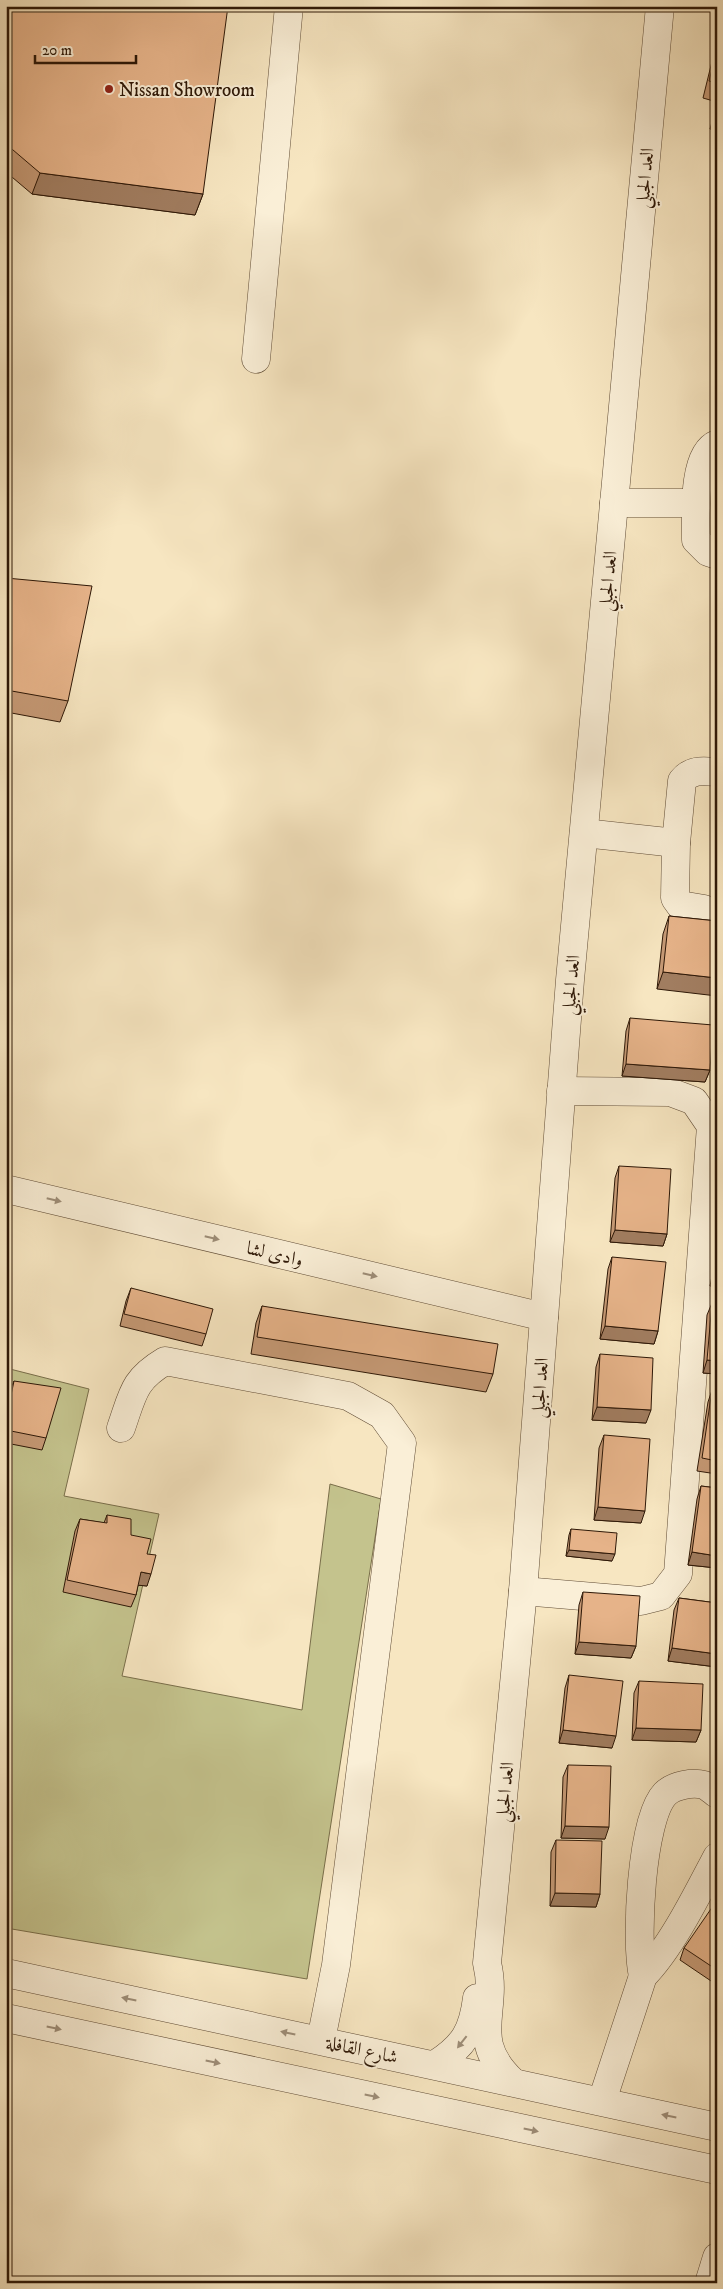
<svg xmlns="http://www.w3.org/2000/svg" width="723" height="2289" viewBox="0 0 723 2289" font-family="'IM FELL DW Pica',Amiri,serif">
<rect width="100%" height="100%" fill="#f7e6c1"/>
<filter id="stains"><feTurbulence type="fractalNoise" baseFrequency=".004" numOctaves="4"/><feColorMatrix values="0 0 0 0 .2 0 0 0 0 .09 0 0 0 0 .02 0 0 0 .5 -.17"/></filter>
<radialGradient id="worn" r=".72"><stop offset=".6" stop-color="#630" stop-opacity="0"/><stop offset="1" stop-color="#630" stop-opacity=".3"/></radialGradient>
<path fill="#c4c38d" stroke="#796e4a" d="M6,1368L89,1389L64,1496L159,1514L122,1676L302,1710L330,1484L381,1499L307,1979L6,1928Z"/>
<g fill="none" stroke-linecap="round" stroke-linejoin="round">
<defs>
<g id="minor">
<path d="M256,359L289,6"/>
<path d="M717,444C692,454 696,517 696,540L708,552L717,555"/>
<path d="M614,503H696"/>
<path d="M584,833L676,843"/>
<path d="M704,909L680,905L675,898L676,843L682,781C691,769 703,771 717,772"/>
<path d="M6,1189L544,1317"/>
<path d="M121,1428C133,1394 133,1380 165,1361L348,1396L382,1415L402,1443L336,1965L321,2040"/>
<path d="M523,1591L641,1601L661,1596L678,1574L711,1126L694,1101L670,1092L561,1091"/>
<path d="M6,1973L717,2127"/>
<path d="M643,1976C635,1942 641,1819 665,1794C674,1785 693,1782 704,1785C709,1787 713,1791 717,1794"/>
<path d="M6,2018L717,2170"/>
<path d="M436,2064C464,2046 473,2031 477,1998"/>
<path d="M513,2082C467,2039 499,2012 487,1963L523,1591L570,980L660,6"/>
<path d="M602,2101L643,1976C671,1948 698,1893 717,1857"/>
<path d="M709,2283L717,2257"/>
</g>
</defs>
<use href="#minor" stroke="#604c36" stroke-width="29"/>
<use href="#minor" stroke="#faefd7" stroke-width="28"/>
</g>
<g fill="#c69a76" stroke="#2e1807">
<path d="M6,6L203,194L195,215L32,194L6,172Z"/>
<path d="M717,41V102L703,98Z"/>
<path d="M717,104V131L710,129Z"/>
<path d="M6,578L68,701L60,722L6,712Z"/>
<path d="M669,916L717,921L657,989L663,934Z"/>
<path d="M630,1018L710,1070L705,1082L622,1076L626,1031Z"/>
<path d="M619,1166L667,1234L663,1246L610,1242L615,1178Z"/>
<path d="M717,1251V1287L710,1286Z"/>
<path d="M612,1257L658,1331L654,1344L600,1339L608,1269Z"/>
<path d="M131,1288L206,1334L202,1346L120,1326L126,1301Z"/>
<path d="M712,1303H717V1374L703,1373L707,1315Z"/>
<path d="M262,1306L493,1374L486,1392L251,1354L256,1323Z"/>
<path d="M600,1354L646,1423L592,1420L596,1367Z"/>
<path d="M14,1381L46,1438L42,1450L6,1443V1408L9,1393Z"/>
<path d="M712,1390H717V1474L697,1471L708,1402Z"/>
<path d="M604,1435L641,1523L594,1520L599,1448Z"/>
<path d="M701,1486L717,1488V1568L688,1565L697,1499Z"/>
<path d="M107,1515L131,1535L147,1554V1586L138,1585L136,1595L131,1607L63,1592L75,1531L80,1519L104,1523Z"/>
<path d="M571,1529L612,1561L566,1556L569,1535Z"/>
<path d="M583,1592L636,1646L631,1658L575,1654L579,1605Z"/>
<path d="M679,1598L717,1603V1667L668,1661L674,1610Z"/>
<path d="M569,1675L612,1748L559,1743L565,1688Z"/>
<path d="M639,1681L701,1730L696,1742L632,1740L634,1693Z"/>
<path d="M717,1740V1754L713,1751Z"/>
<path d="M568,1765L605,1839L561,1838L563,1777Z"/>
<path d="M556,1840L600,1894L596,1907L550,1906L551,1852Z"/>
<path d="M717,1909V1985L680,1960L684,1948Z"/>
</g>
<g fill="#a17d60" stroke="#2e1807">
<path d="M40,173L203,194L195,215L32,194Z"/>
<path d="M663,972L717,978V996L657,989Z"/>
<path d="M626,1064L710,1070L705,1082L622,1076Z"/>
<path d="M615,1230L667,1234L663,1246L610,1242Z"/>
<path d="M605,1326L658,1331L654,1344L600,1339Z"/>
<path d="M707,1360L717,1361V1374L703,1373Z"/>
<path d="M597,1407L651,1410L646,1423L592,1420Z"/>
<path d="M598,1507L645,1511L641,1523L594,1520Z"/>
<path d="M569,1550L615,1554L612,1561L566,1556Z"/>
<path d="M692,1552L717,1556V1568L688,1565Z"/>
<path d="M141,1572L151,1574L147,1586L136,1585Z"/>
<path d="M579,1642L636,1646L631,1658L575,1654Z"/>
<path d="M672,1648L717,1654V1667L668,1661Z"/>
<path d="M636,1728L701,1730L696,1742L632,1740Z"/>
<path d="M563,1730L616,1736L612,1748L559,1743Z"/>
<path d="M565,1826L609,1827L605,1839L561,1838Z"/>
<path d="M555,1893L600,1894L596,1907L550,1906Z"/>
</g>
<g fill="#e6b389" stroke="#2e1807">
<path d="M6,6H228L203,194L40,173L6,144Z"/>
<path d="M717,49V83L709,81Z"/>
<path d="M6,578L92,586L68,701L6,690Z"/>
<path d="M669,916L717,921V978L663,972Z"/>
<path d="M630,1018L713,1025L710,1070L626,1064Z"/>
<path d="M619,1166L671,1169L667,1234L615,1230Z"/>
<path d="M612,1257L666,1262L658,1331L605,1326Z"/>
<path d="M717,1263V1274L715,1273Z"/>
<path d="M131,1288L213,1309L206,1334L124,1314Z"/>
<path d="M712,1303H717V1361L707,1360Z"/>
<path d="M262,1306L498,1344L493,1374L257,1337Z"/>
<path d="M600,1354L653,1358L651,1410L597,1407Z"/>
<path d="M14,1381L61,1388L46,1438L6,1430V1419Z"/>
<path d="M712,1390H717V1461L702,1458Z"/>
<path d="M604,1435L650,1439L645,1511L598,1507Z"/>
<path d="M701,1486L717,1488V1556L692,1552Z"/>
<path d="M107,1515L131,1519V1535L151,1539L147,1554L156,1555L151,1574L141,1572L136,1595L67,1580L80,1519L107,1523Z"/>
<path d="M571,1529L617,1533L615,1554L569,1550Z"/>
<path d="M583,1592L640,1596L636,1646L579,1642Z"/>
<path d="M679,1598L717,1603V1654L672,1648Z"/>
<path d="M569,1675L623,1681L616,1736L563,1730Z"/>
<path d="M639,1681L703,1684L701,1730L636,1728Z"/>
<path d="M568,1765L611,1766L609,1827L565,1826Z"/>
<path d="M556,1840L602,1841L600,1894L555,1893Z"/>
<path d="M713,1906L717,1909V1970L684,1948Z"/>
</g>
<defs><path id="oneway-solid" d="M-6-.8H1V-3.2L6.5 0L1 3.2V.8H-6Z" transform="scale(1.25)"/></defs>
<g fill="#9e8e79">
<use href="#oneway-solid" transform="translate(54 1200) rotate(13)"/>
<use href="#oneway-solid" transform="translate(212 1238) rotate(13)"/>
<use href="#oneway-solid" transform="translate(370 1275) rotate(13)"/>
<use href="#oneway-solid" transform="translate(129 1999) rotate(-168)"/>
<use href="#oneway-solid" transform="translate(54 2028) rotate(12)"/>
<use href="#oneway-solid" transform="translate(288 2033) rotate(-168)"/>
<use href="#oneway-solid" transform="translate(462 2042) rotate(128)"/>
<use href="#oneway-solid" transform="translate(213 2062) rotate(12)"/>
<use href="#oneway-solid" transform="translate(372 2096) rotate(12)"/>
<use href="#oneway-solid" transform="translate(669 2116) rotate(-168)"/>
<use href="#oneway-solid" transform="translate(531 2130) rotate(12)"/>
</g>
<circle fill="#8f2418" stroke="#faefd7" stroke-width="2" cx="109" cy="89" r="5"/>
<g text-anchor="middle" stroke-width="4" stroke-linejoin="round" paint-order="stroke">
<g font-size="19" fill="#2e1807" stroke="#faefd7" text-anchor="start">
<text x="119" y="96">Nissan Showroom</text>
</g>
<g font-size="19" fill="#2e1807" stroke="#faefd7">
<text transform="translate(644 178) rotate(-85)" y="7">العد الجبلي</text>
<text transform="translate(607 581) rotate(-85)" y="7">العد الجبلي</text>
<text transform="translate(570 985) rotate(-85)" y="7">العد الجبلي</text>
<text transform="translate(275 1253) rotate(13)" y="7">وادى لشا</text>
<text transform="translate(539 1388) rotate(-86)" y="7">العد الجبلي</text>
<text transform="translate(504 1792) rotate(-85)" y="7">العد الجبلي</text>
<text transform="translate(362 2049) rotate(12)" y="7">شارع القافلة</text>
</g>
</g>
<rect width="723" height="2289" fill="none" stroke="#f7e6c1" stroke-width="25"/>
<rect x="8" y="8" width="708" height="2274" fill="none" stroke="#2e1807" stroke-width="2.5"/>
<rect x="12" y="12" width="698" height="2264" fill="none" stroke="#2e1807"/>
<path d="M35 55v8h101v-8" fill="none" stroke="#2e1807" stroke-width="2.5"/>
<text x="42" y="55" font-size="15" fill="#2e1807" stroke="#faefd7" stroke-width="4" paint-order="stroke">20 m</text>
<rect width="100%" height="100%" filter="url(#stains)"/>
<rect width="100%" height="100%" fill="url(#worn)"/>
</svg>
